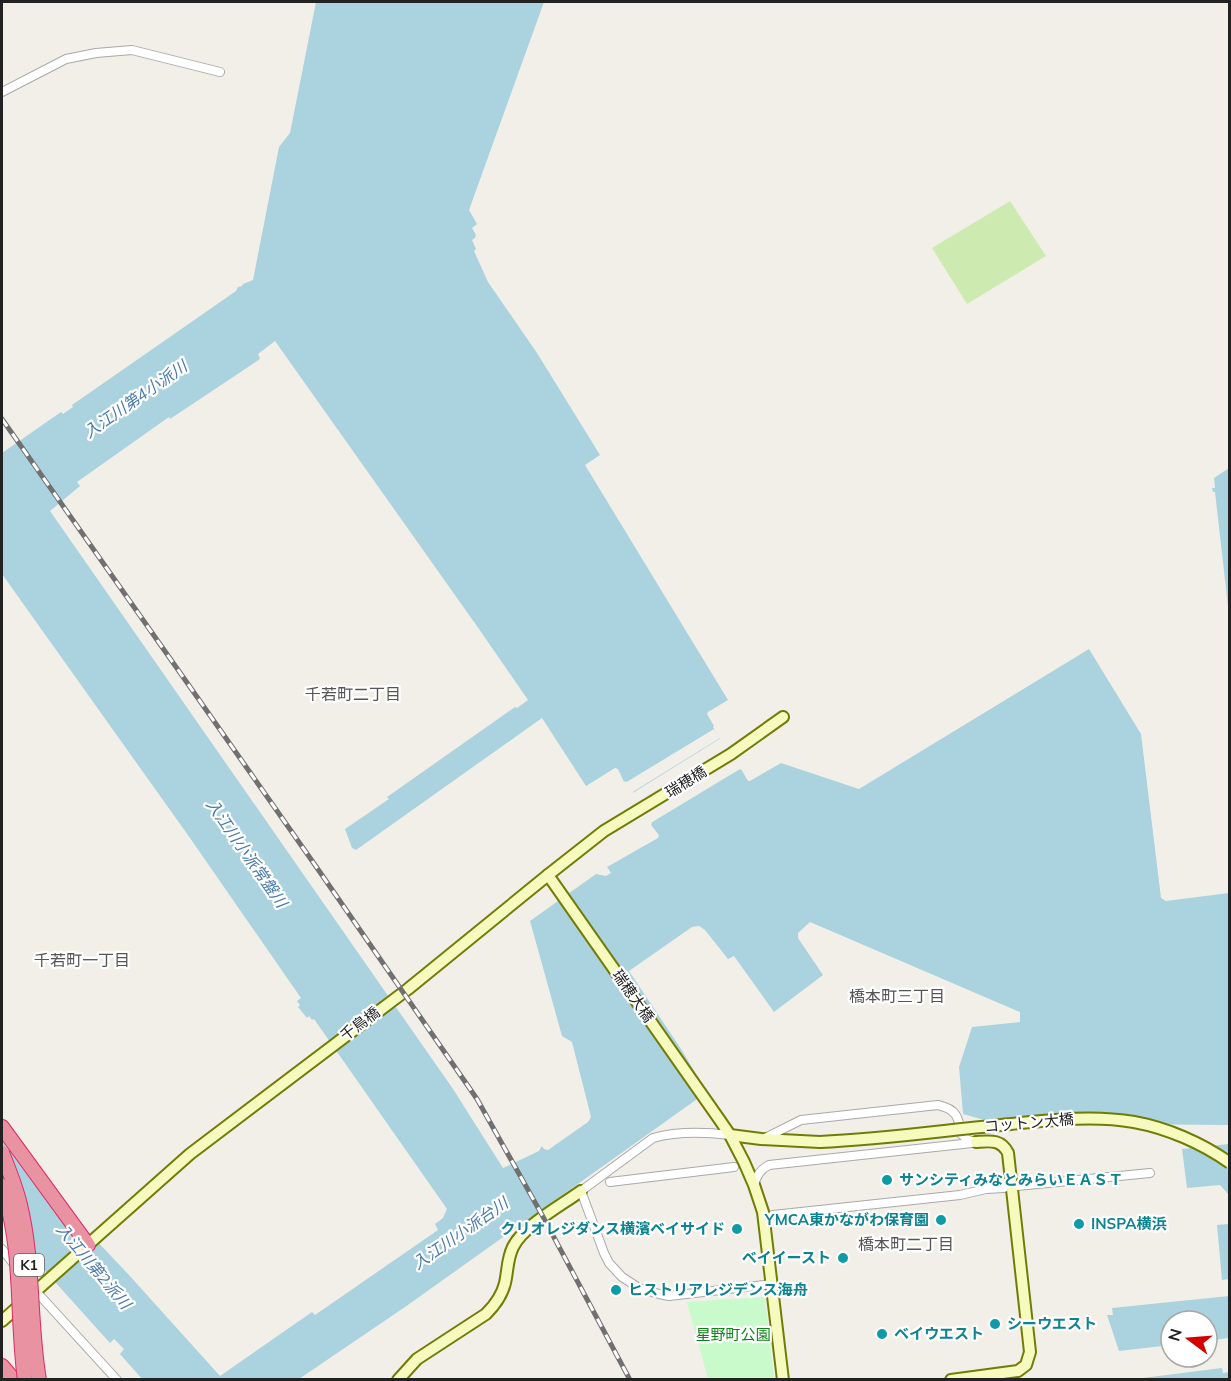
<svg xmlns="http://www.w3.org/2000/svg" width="1231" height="1381" viewBox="0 0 1231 1381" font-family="Mulish,'Noto Sans JP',sans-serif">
<rect width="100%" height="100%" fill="#f2efe9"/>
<path fill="#cdebb0" d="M1010,201L1046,256L967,304L932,248Z"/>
<path fill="#c8facc" d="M765,1297L774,1379H708L687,1302Z"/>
<g fill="#aad3df" fill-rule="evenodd">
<path d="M316,2H544L469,210L477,224L472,228L476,235L475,238L472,240L476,249L474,251L488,282L537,353L600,455L585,465L728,700L708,712L707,714L714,726L713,727L738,770L741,769L748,781H750L781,763L859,789L1089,649L1141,734L1161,898L1166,901L1229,893V1125L995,1123L963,1114L959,1067L972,1027L1020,1022V1012L810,922L798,933V938L823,975L774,1012L734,956L728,959L705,930L699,926L692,927L629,971L681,1049L707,1092L405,1307L299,1379H142L120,1354L124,1349L114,1339L110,1343L37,1262L2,1206V1117L75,1218L129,1275L220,1376L312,1312L315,1315L438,1230L435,1224L443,1218L447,1209L314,1019L312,1020L309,1016L307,1018L298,1007L300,1005L297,1001L301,998L190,838L2,574V453L61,412L63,414L73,407L72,405L236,291L238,287L242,286L243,284L253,280L279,147L290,133ZM275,341L479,629L528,700L517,708L515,707L387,797L389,799L345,829L352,848L356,850L542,718L586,786L615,768L618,769L624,782L626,781L652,824L651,825L659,835L658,838L607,867L611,873L606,876L596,874L530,921L562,1036L572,1042L591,1117L588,1122L548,1150L544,1149L542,1146L539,1151L503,1168L453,1089L50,511L80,486L77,482L169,417L170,419L260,359L258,354Z"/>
<path d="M1229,468V615L1215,492H1213L1212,488H1215L1214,478Z"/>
<path d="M1229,1144V1157L1225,1152L1221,1153L1218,1157L1219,1162L1223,1164L1229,1161V1195L1220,1185L1187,1188L1182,1149Z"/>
<path d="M1229,1224V1279L1222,1280L1217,1225Z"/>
<path d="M1229,1296V1338L1207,1341V1321H1171V1345L1119,1351L1107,1315H1113L1112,1308Z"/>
<path d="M1222,1368L1223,1373L1229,1372V1379H1135Z"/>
</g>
<g fill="#f2efe9">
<path d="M714,729L720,738L631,793L625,783Z"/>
<path d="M721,738L740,769L649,824L631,794Z"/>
</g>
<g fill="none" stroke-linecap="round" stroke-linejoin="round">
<defs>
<g id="street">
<path d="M2,92L66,59L96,53L132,50L220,72"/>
<path d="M730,1135C705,1132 678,1131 653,1138L581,1191L604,1253L609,1263L622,1277L639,1288L659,1294L669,1296L772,1284"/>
<path d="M763,1139L801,1120L938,1105C956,1109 959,1117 961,1134L968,1140L976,1142"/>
<path d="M610,1182L734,1167"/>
<path d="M754,1185C757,1175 760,1170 769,1165L972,1143"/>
<path d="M1017,1186L1150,1173"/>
<path d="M773,1215L960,1195L986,1189L1004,1188"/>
<path d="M2,1249L16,1267"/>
<path d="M33,1288L117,1380"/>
</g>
<g id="secondary">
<path d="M548,875L719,1119L730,1135L744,1162L754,1185L763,1212L783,1380"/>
<path d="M730,1135L761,1139L820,1142"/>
<path d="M2,1321L190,1154L408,989L548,875L604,831L731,754L783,717"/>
<path d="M398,1380L417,1359L486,1314C495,1305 502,1296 505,1283C508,1270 507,1259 513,1247C523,1226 562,1205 581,1191"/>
<path d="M951,1380L1018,1371L1026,1365L1030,1352L1008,1153C1001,1139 990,1141 976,1142"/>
</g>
<g id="highway">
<path d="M2,1127L88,1245"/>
<path d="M2,1366L14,1380"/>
</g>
</defs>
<use href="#street" stroke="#a9a9a9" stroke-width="10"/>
<use href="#secondary" stroke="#707d05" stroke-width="14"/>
<use href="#highway" stroke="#dc2a67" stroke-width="16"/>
<use href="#street" stroke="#fff" stroke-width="8"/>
<use href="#secondary" stroke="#f7fabf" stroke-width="10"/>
<use href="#highway" stroke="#e892a2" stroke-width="14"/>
<defs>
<path id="rail" d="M2,419L315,865L477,1099L541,1213L630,1380"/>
</defs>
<use href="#rail" stroke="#707070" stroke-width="5"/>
<use href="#rail" stroke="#fff" stroke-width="3" stroke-dasharray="9" stroke-linecap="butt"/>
<defs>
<path id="secondary-bridge" d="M820,1142C884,1139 947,1130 1011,1124C1051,1120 1093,1115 1134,1122C1167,1128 1202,1143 1230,1163"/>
<g id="highway-bridge">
<path d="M2,1153C9,1170 16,1187 20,1205C34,1262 29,1322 39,1380"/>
<path d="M2,1186C24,1248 16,1315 25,1380"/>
</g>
</defs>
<use href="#secondary-bridge" stroke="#707d05" stroke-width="14" stroke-linecap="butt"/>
<use href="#highway-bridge" stroke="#dc2a67" stroke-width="16" stroke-linecap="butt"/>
<use href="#secondary-bridge" stroke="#f7fabf" stroke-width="10"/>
<use href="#highway-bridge" stroke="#e892a2" stroke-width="14"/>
</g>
<g fill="#0f9aa8" stroke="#fff" stroke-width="2">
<circle cx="887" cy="1180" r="6"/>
<circle cx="941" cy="1220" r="6"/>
<circle cx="1079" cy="1224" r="6"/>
<circle cx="737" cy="1229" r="6"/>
<circle cx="843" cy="1258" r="6"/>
<circle cx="616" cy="1290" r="6"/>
<circle cx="995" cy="1324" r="6"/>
<circle cx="882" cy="1334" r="6"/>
</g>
<g text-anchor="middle" stroke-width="4.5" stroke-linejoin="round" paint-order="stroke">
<rect fill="#fff" stroke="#646464" stroke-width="1.5" x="14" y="1254" width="30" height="22" rx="4.5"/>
<g font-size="14" font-weight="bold" fill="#222">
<text x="29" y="1270">K1</text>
</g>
<g font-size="15" fill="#222" stroke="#fff">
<text transform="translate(686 782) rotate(-32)" y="5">瑞穂橋</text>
<text transform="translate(633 996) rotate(55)" y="5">瑞穂大橋</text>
<text transform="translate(360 1024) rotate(-37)" y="5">千鳥橋</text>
<text transform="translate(1029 1123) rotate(-5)" y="5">コットン大橋</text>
</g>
<g font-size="15" font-weight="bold" fill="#0d838f" stroke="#fff" text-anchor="start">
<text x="899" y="1185">サンシティみなとみらいＥＡＳＴ</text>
<text x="929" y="1225" text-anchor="end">YMCA東かながわ保育園</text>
<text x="1091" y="1229">INSPA横浜</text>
<text x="725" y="1234" text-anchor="end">クリオレジダンス横濱ベイサイド</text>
<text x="831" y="1263" text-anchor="end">ベイイースト</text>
<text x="628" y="1295">ヒストリアレジデンス海舟</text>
<text x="1007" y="1329">シーウエスト</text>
<text x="894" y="1339">ベイウエスト</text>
</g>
<g font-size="15" fill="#0c8416" stroke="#fff">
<text x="733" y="1340">星野町公園</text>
</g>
<g font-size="16" font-style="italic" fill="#4a7aab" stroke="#fff">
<text transform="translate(135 399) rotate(-35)" y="6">入江川第4小派川</text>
<text transform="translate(247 853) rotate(55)" y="6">入江川小派常盤川</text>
<text transform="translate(460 1233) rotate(-35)" y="6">入江川小派台川</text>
<text transform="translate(94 1266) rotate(50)" y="6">入江川第2派川</text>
</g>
<g font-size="16" fill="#555" stroke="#fff">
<text x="353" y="700">千若町二丁目</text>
<text x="82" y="966">千若町一丁目</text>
<text x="897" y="1002">橋本町三丁目</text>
<text x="906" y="1250">橋本町二丁目</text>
</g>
</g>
<rect width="1231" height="1381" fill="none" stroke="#222222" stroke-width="6"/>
<g transform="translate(1189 1339) rotate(286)"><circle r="28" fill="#ffffff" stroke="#a7a7a7" stroke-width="1.5"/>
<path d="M0-4.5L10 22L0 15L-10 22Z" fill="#d40000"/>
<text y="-9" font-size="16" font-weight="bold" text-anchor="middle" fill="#222222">N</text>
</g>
</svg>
